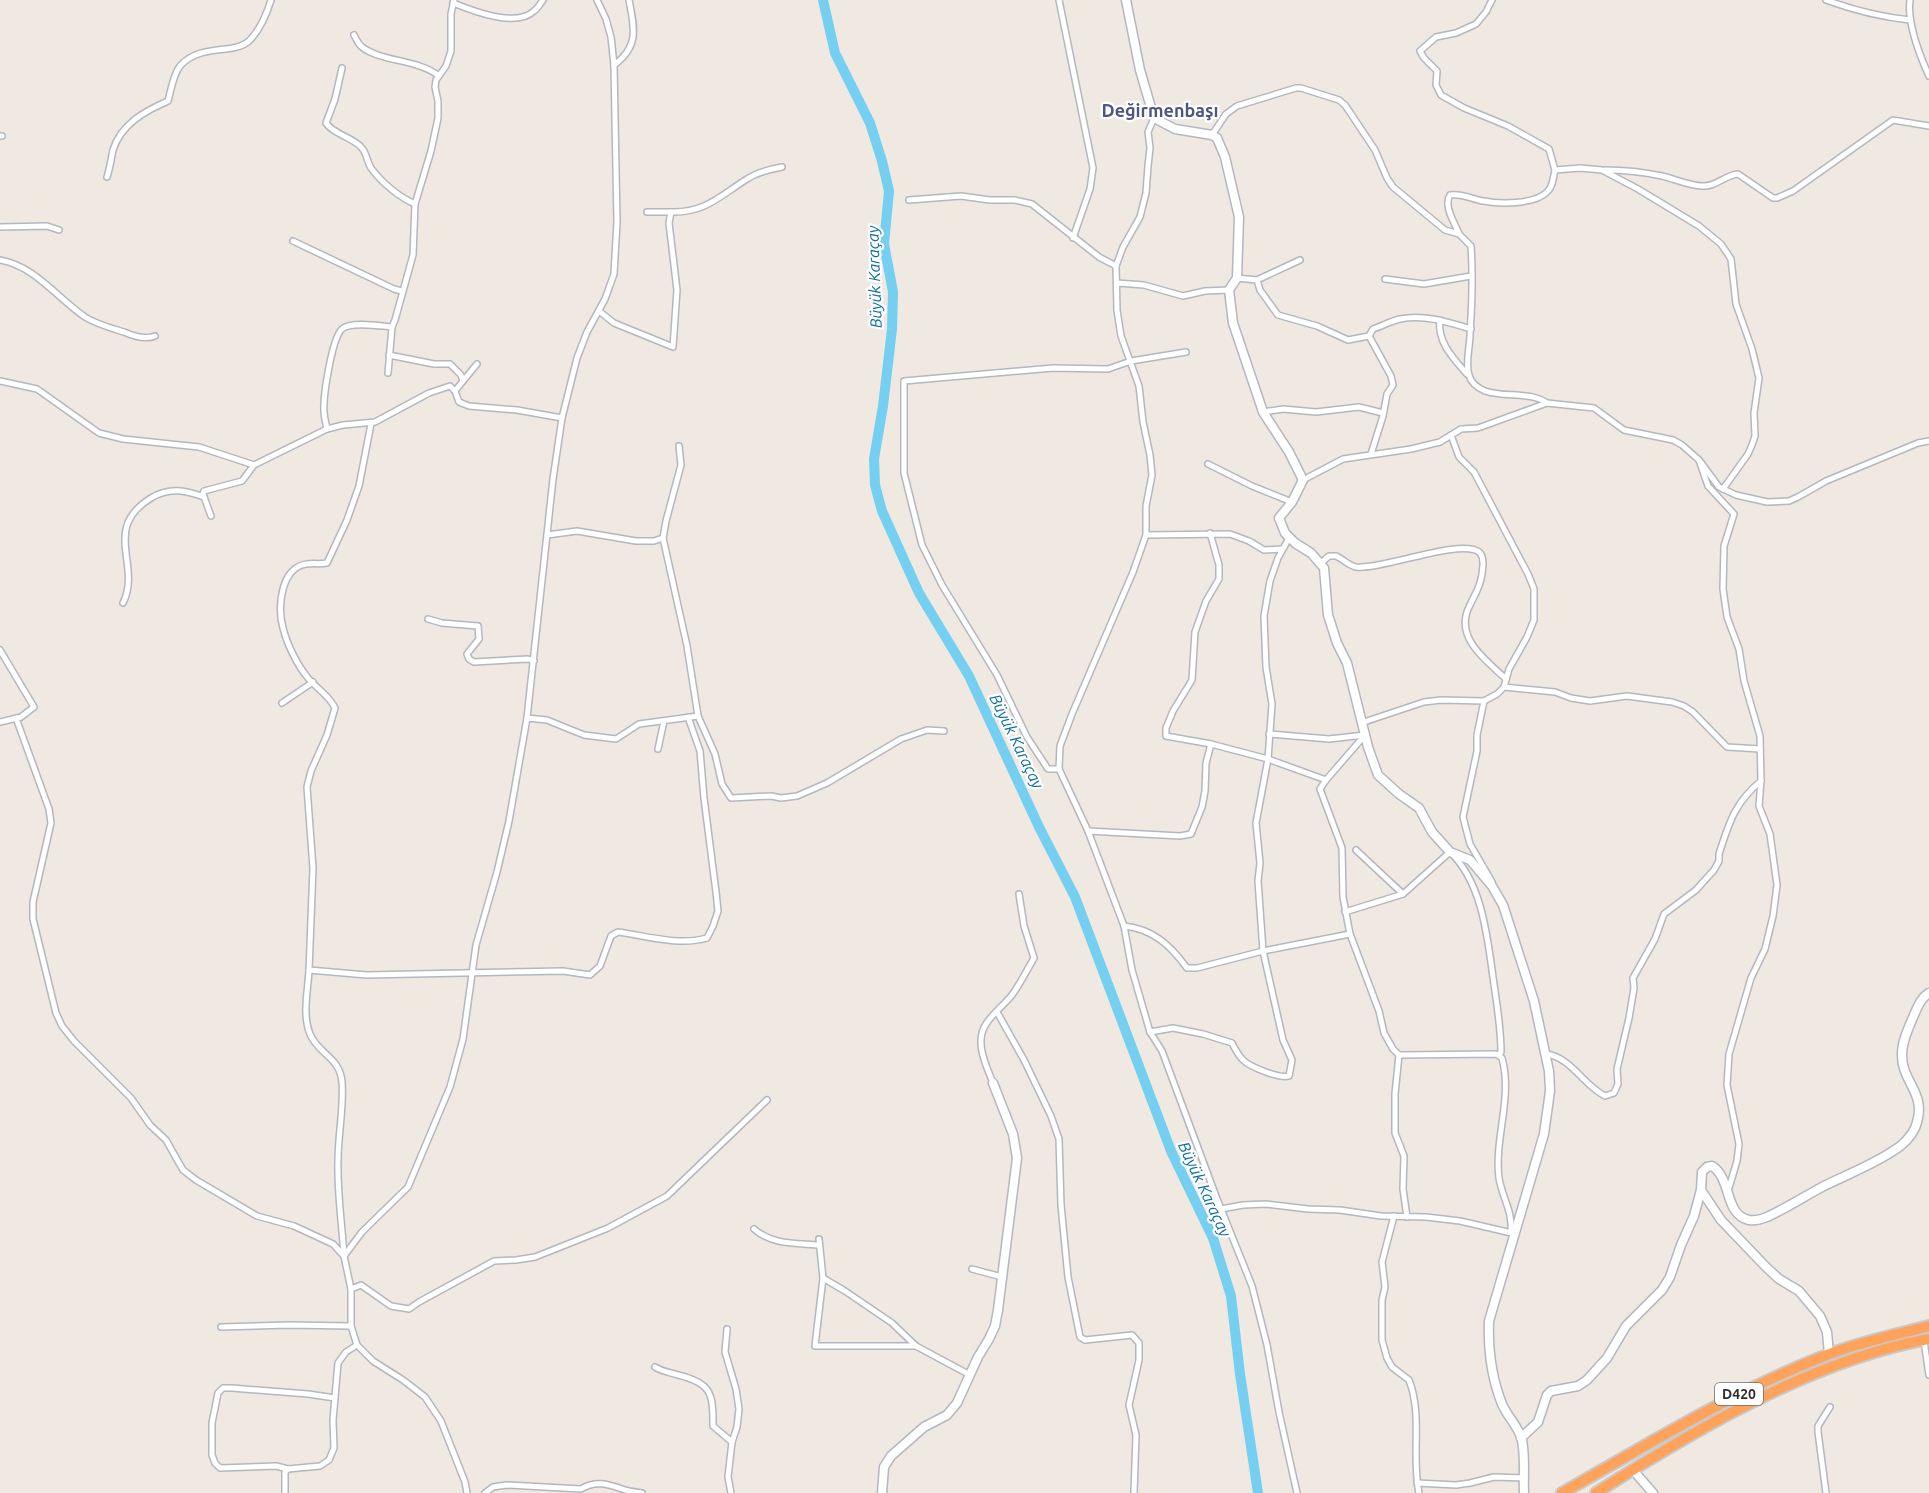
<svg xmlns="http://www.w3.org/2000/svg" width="1929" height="1493" viewBox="0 0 1929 1493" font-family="Ubuntu,sans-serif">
<rect width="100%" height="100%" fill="#efe9e1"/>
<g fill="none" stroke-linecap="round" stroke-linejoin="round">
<path stroke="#75cff0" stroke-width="10" d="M823,0L835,53L870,123L882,161L889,191L884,244L893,292L892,329L883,406L874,459L875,485L882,511L919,593L969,676L1039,827L1075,897L1171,1151L1213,1238L1231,1296L1240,1374L1258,1493"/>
<defs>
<g id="street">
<path d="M1059,0L1093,168L1090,189L1073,238"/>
<path d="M1492,0L1486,12L1476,24L1456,33L1436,37L1420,51L1424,58L1437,71L1436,85L1441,95L1464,108L1508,126L1549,149L1555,170"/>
<path d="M1826,0C1853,10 1881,17 1910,20"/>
<path d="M1910,0C1907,22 1920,56 1929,76"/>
<path d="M453,3C473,11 516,28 534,11C538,8 540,4 543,0"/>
<path d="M354,35C357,40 358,44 362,47C381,62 418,59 439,76"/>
<path d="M614,65C640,46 634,27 629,0"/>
<path d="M342,68L335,99L326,123C333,134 352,137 361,147C367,153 367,162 371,168C382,183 399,197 415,204"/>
<path d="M1154,118L1148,132L1150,148L1148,166L1146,193L1140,217L1123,247L1116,266L1117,310L1121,336L1139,386L1143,422L1150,455L1152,475L1146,506V535L1133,572L1072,714L1060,746L1059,769L1088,831L1124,926L1132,970L1150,1032L1162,1051L1217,1199L1252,1286L1267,1345L1279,1412L1297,1493"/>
<path d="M1212,135L1226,114L1237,106L1296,88H1301L1339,100L1345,105L1375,150L1387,178L1393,187L1445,230L1459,234L1471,246C1473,275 1472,305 1470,334C1470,347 1465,363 1469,375C1471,383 1478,388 1485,391C1505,398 1530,391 1547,403L1478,428L1461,429L1440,442L1411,449L1343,459L1303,480"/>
<path d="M0,136H2"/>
<path d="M1605,170C1624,170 1643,172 1662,176C1675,179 1690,186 1703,186C1716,187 1725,175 1738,174L1773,198H1777L1793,191L1893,120L1929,126"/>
<path d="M107,177C110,168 111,159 113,150C121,124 145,111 168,101C171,90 173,75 180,66C200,43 233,55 249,41C259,31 267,13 271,0"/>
<path d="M909,200L961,196L990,200H1015L1032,204L1099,257L1116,266"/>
<path d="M647,212H671"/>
<path d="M0,227L47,226L59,230"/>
<path d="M1459,234C1455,223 1443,206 1450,195C1462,193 1471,199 1483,201C1499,204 1534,205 1547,192C1553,187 1553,178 1555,170L1580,168L1602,170L1638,189L1699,226L1721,244L1731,259L1736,304L1752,349L1759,378L1754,413L1755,436L1752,445L1748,454L1723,489"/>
<path d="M293,241L394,289L402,291"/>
<path d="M0,260C35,266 57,298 85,317C96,324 111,328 124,332C133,336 145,340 155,336"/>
<path d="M1237,278L1257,280L1260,290L1278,315L1317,326L1348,340L1369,336L1391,376L1393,385L1387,394L1383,416L1371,454"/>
<path d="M1385,279L1424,284L1471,276"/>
<path d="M1257,280L1300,260"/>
<path d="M1117,283L1144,285L1183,296L1205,291L1229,290"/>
<path d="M599,311L614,323L673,347L677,290L669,223L671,212C705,213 720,196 747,179C756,173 771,169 782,167"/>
<path d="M1440,320C1437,342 1453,358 1467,374"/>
<path d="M1369,336L1373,329C1382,326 1391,321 1400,319C1424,314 1448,322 1471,329"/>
<path d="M389,355L434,364H450L461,375L463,381L455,391"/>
<path d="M388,373L392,327"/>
<path d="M0,381L37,389L99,433L123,439L199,447L254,465"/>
<path d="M463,381L477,364"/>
<path d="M1547,403L1594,408L1624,430L1673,440L1682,445L1699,460L1719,487L1736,495L1767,502L1789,501L1798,497L1826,481L1918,443L1929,441"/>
<path d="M1263,412L1283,409L1316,412L1359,407L1383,413"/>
<path d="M371,424L359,486L347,520L327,563C316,565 306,561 296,568C280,579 278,611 283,628C287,644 297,665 308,678C317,689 329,695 335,708L327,735L311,771L307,787L313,868L309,970L367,975L563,971L590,975L600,966L611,936L618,932C647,936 679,946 707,938L713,926L718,911L716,892L704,798L700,751L688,717"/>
<path d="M327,429C326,423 324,417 324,411C323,396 332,338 342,329C350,321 381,326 392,327L395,320L413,255L415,204L431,151L438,118V101L435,87L436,80L446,66L451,51V14L454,0"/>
<path d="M679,446L681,465L666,521L663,538L687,646L698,716"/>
<path d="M1699,460L1708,486L1734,514L1724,546L1723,589L1727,617L1739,649L1744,681L1760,736L1761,781L1759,806L1770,834L1777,885L1773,916L1765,949L1751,978L1729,1054L1727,1085L1739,1144L1737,1161L1728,1191"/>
<path d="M1208,464L1252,486L1292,502"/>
<path d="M211,516L203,494L204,491L242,481L254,465L327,429L343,425L375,422L429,393L450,386L455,391L459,402L469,406L517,410L562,418"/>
<path d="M1210,533L1219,565V579L1206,601L1195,632L1192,680L1173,711L1166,728V736L1211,744L1268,759L1326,780"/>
<path d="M547,535L577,531L636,541H654L663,538"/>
<path d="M1146,535L1230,534L1249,541L1264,550L1282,549"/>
<path d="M1321,563L1329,556H1336C1343,559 1349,566 1356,567C1382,570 1461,538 1479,552C1483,555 1483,560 1483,564C1482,584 1477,590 1469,607C1454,638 1487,661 1506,679"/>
<path d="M123,603C142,565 101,529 151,498C169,487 185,490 204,497"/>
<path d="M428,619L442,623L478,626L479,639L467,654L469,659L474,662L528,659L534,661"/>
<path d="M0,650L34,707L21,717L0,722"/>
<path d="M1504,687L1555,692L1571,698L1590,701L1627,696L1672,702L1684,706L1693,712L1727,747L1760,749"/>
<path d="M1484,701L1477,735V751L1463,817L1470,844L1492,882"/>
<path d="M282,703L313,682"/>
<path d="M16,718L49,809L51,823L33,902V919L56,1013L62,1026L74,1041L131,1098L150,1125L166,1140L183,1170L196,1180L257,1216L294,1226L333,1244L344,1256C342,1224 337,1192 338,1160C338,1135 344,1107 342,1082C340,1057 318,1054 310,1034C302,1015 308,990 309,970"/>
<path d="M527,718L547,720L584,735L616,739L639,724L698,716L715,754L722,784L731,798L771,796L781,798L797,796L827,783L901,739L927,730L944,731"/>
<path d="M1361,723L1424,702L1441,700L1484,701L1497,694L1504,687L1509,669L1527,637L1534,620V589L1528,574L1474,472L1459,457L1451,435"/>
<path d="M1269,734L1329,739L1365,735"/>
<path d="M1365,735L1326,780L1320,789L1342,848L1343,897L1350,934L1379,1011L1384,1033L1393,1049L1399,1055L1395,1094V1133L1404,1156L1403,1189L1407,1217"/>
<path d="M658,749L664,721"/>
<path d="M1059,769H1048L1027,737L997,675L942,585L922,545L904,473V381L1053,368L1108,369L1131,361L1186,352"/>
<path d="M1088,831L1180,836L1191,834L1202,807L1205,791L1206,763L1211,744"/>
<path d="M1356,850L1403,894"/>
<path d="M1345,912L1403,894L1450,852C1485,885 1488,946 1495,991C1498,1012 1501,1031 1501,1052L1499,1055"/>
<path d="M1124,926C1153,929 1170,945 1187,968H1197L1263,951L1350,934"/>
<path d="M997,1012L1024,1060L1051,1116L1059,1139L1061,1205L1068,1277L1080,1337L1085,1340L1132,1335L1139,1343V1360L1129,1405L1136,1435L1134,1493"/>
<path d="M1150,1032L1173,1028L1203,1034L1232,1043C1235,1049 1238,1055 1243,1060C1250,1067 1280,1079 1289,1076L1292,1060L1283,1040L1263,951L1258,881L1260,863L1256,823L1268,759L1272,704L1266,667L1264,616L1270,581L1278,558L1289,538"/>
<path d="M1546,1054C1571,1057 1583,1085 1605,1096L1614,1093L1618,1084L1617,1069L1629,1018L1634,988L1633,978L1655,939L1664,914L1696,890L1714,870L1719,861V854C1729,823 1735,802 1761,781"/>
<path d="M1399,1055L1496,1054L1502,1058C1513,1098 1494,1138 1499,1178C1502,1197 1513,1212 1511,1232"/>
<path d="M993,1083C986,1065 974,1042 986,1024C993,1013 1004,1005 1012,995C1020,984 1027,970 1034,958L1024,926L1019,894"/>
<path d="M1221,1209L1243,1205L1266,1204L1308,1209L1340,1210L1381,1216L1426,1217L1460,1221L1516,1234"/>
<path d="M1394,1216L1382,1262L1385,1287L1382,1300V1340L1387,1358L1392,1367L1409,1380C1423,1416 1411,1455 1419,1493"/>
<path d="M754,1229C772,1245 796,1243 819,1245"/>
<path d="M819,1239L823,1278L815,1346H916"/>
<path d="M972,1269L1002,1277"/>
<path d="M823,1278L845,1291L892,1323L916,1346L970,1375"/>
<path d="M351,1289L361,1285L391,1306L409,1309L419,1302L494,1261L516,1260L535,1257L608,1228L667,1196L767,1100"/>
<path d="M221,1327L289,1325L351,1326"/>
<path d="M727,1329L725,1352L736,1389L739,1409L737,1427L732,1442"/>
<path d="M1924,1341L1929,1375"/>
<path d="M655,1367C663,1372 669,1372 678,1375C712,1383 713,1394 713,1426L732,1442L728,1477L731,1493"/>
<path d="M288,1469L276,1466L220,1468L215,1463L212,1455V1423L218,1393L223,1388H232L308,1394L335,1398"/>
<path d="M1417,1483L1456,1485L1470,1483L1494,1477L1525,1478"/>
<path d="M285,1493V1472L288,1469L320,1466L329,1460L334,1448L333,1420L338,1363L346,1352L357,1345"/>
<path d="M467,1493L465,1482L441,1421L425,1397L403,1380L373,1361L357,1345L351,1326V1289L344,1256L362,1232L408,1187L450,1087L463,1039L476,945L497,872L509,821L527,718L553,479L562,418L577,358L587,332L605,299L614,274L617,222L614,65L611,37L606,19L597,0"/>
<path d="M485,1493L493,1487L506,1485L581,1489C595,1480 608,1484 622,1489C628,1491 635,1492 642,1493"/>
<path d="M1826,1493L1818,1432V1426L1830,1407"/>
</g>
<g id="secondary">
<path d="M1126,0L1140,70L1154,118L1175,129L1212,135L1217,138L1225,157L1239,217L1237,278L1229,290L1233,323L1263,412L1289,452L1303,480L1292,502L1279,518L1285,533L1295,543L1311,553L1324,568L1328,615L1337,643L1347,663L1368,747L1378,775L1399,794L1419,808L1432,832L1450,852L1470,860L1492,886L1503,905L1534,1001L1549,1071L1550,1091L1544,1134L1489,1321C1488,1348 1492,1379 1502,1404C1507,1416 1517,1425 1521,1437C1526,1451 1523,1478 1524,1493"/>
<path d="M1701,1190L1721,1220L1766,1267L1779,1279L1799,1291L1820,1316L1827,1332L1829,1354"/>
<path d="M1521,1438L1538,1422L1547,1395L1551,1391L1578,1386L1587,1380L1607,1358L1626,1326L1662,1290L1670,1277L1681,1245L1694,1216L1701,1190L1702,1172L1707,1167L1712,1166C1732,1178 1724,1215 1749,1220C1755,1221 1762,1219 1767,1217C1787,1208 1805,1196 1824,1186C1846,1175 1872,1165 1893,1151C1902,1146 1911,1137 1915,1128C1929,1093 1901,1083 1902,1054C1902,1041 1909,1027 1914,1015C1918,1006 1921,998 1929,993"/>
<path d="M1633,1470L1653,1493"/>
<path d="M882,1493L884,1467L891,1456L924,1427L947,1415L957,1403L978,1357L989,1339L995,1326L998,1310L1017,1158L1013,1134L993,1083"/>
</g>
<g id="highway">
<path d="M1562,1493C1649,1444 1734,1391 1827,1355C1860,1342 1895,1335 1929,1326"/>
<path d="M1596,1493C1694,1430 1813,1360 1929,1339"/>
</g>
</defs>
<use href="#street" stroke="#b4b7c1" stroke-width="8"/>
<use href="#secondary" stroke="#b4b7c1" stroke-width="11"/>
<use href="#highway" stroke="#c9c9c9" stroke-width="14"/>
<use href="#street" stroke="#fff" stroke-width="5"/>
<use href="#secondary" stroke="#fff" stroke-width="8"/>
<use href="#highway" stroke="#ffa35c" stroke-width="10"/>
</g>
<g text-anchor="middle" stroke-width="4.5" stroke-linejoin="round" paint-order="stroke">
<rect fill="#fff" stroke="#6d6d6d" stroke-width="1.5" x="1715" y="1383" width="48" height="22" rx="4.5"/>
<g font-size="14" font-weight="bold" fill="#2e2e2e">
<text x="1739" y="1399">D420</text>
</g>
<g font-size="16" font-style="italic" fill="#0d6fa3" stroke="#fff">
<text transform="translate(874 277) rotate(-92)" y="6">Büyük Karaçay</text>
<text transform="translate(1017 741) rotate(64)" y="6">Büyük Karaçay</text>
<text transform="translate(1205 1189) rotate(65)" y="6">Büyük Karaçay</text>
</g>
<g font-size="18" font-weight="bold" fill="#4d5680" stroke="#fff">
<text x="1160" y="117">Değirmenbaşı</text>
</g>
</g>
</svg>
